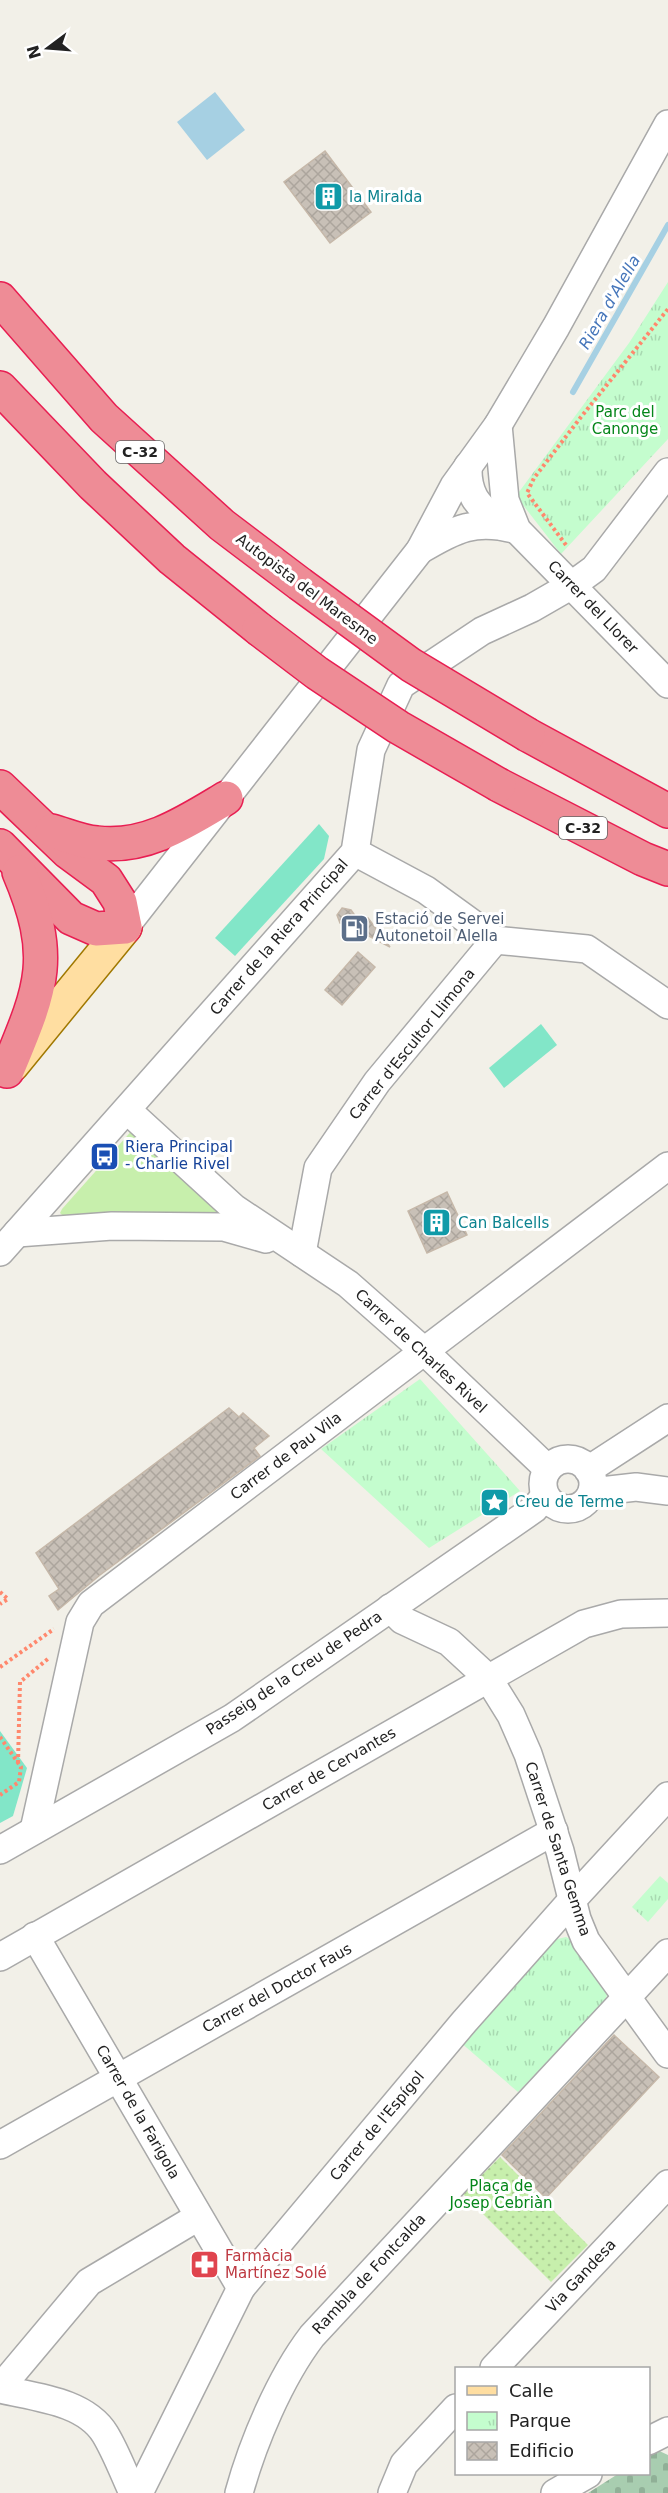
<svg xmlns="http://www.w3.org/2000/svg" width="668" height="2493" viewBox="0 0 668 2493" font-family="'DejaVu Sans',sans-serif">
<defs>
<pattern id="cemetery-stones" width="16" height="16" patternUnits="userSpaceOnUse" patternTransform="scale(1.5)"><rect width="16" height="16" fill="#a8cdb0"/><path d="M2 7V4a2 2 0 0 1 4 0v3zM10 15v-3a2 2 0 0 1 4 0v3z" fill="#90b097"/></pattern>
<pattern id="park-tufts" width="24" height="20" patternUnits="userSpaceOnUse" patternTransform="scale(1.5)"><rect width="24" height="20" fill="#c4fdce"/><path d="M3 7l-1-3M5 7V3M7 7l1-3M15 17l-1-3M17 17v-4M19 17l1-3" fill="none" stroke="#a8d9b1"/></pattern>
<pattern id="garden-dots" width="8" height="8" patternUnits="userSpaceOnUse" patternTransform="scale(1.5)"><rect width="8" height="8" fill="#c7efac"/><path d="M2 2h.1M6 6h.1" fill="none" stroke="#abcd94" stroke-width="1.8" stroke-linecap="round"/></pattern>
<pattern id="building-cross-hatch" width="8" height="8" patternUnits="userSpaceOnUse" patternTransform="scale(1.5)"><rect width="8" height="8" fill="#c8c0b7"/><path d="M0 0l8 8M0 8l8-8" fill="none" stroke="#aca59d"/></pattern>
</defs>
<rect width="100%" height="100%" fill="#f2f0e8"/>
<path fill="#c7efac" d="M135,1127L225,1214L66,1219L60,1213L62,1209Z"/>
<path fill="url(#cemetery-stones)" d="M655,2449L668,2455V2493H588L618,2474H648L649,2453Z"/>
<g fill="url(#park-tufts)">
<path d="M668,282V439L561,554L516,496L629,343Z"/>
<path d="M420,1379L520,1491L429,1548L321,1449Z"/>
<path d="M660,1876L668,1883V1899L648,1922L632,1907Z"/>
<path d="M566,1937L572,1940L609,1990L604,2003L518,2092L460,2042L553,1940Z"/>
</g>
<path fill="url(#garden-dots)" d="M500,2157L588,2245L551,2282L463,2194Z"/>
<g fill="#82e6c8">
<path d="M319,824L329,836L324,859L235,956L215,938Z"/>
<path d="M541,1024L557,1045L504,1088L489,1068Z"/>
<path d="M0,1731L27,1768L13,1816L0,1823Z"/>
</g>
<path fill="#a6d0e3" d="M215,92L245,130L207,160L177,122Z"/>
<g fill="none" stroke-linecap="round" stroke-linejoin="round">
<path stroke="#a6d0e3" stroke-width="6" d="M573,392L668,225"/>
</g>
<g fill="url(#building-cross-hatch)" stroke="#c6b8a9" stroke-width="1.5">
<path d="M325,151L371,212L330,243L284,182Z"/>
<path d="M342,908L351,910L356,917L368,918L390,947L357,930L352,924L340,923L337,915Z"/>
<path d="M358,952L375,967L342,1005L325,990Z"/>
<path d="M447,1192L467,1235L427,1253L408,1211Z"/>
<path d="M229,1408L239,1417L243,1413L269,1436L254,1448L260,1456L100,1575L58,1610L49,1596L59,1589L36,1553Z"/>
<path d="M614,2035L659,2077L546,2198L502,2155Z"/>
</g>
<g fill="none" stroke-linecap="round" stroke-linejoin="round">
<defs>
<g id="minor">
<path d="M498,425L505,500L517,530L668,684"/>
<path d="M468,466C467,498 480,506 501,526"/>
<path d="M420,550C455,529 476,518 517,530"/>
<path d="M355,852L426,890L495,940L587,949L668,1005"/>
<path d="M125,927L420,550L454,486L498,425L556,327L668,124"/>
<path d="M127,1110L234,1208L348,1284L424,1351L548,1469"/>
<path d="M17,1233L112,1226L224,1227L266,1239"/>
<path d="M0,1252L355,852L371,750L401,685L482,631L532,608L572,585L594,569L668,472"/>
<path d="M302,1253L318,1168L377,1082L495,940"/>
<circle cx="568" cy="1484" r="25"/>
<path d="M588,1470L668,1418"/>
<path d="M592,1492L636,1487L668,1491"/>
<path d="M390,1608L402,1620L449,1642L488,1678L511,1715L528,1754L560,1851L577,1919L586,1941L668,2054"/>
<path d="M34,1830L80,1622L91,1604L668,1166"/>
<path d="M0,1850L232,1718L534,1509L545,1496"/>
<path d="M35,1936L241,2288"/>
<path d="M0,1957L584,1624L621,1614L668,1613"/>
<path d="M0,2145L554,1831"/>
<path d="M494,2368L668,2184"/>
<path d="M0,2388L89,2282L198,2217"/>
<path d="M0,2389C34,2397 85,2401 105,2434C116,2452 124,2474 133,2493"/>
<path d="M648,2441L668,2431"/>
<path d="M139,2493L241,2288L464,2022L573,1899L668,1796"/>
<path d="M239,2493C253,2442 280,2378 312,2336L668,1953"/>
<path d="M392,2493L404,2464L456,2408"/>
<path d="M555,2493L588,2474"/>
</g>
<path id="major" d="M12,1065L125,927"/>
<g id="highway">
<path d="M0,299L104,418L222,525L300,584"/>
<path d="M0,388L93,485L172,559L259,629"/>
<path d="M528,735L668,811"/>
<path d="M499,785L643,859L668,869"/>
<path d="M0,787L68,852L106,880L120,902L125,927L96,929L71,918L0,846"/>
<path d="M52,831C66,835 82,842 97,843C146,849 186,822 226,798"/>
<path d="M7,1071C41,989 56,959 19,872"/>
</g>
</defs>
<use href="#minor" stroke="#a9a9a9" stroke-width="30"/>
<use href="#major" stroke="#a07800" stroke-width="36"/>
<use href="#highway" stroke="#e81e52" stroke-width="36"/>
<g stroke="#ff886d" stroke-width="4" stroke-dasharray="3 3" stroke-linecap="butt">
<path d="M566,545L527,493L534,478L581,417L668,309"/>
<path d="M0,1592L8,1599L0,1604"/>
<path d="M0,1667L54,1629"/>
<path d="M0,1737L21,1767L19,1782L0,1795"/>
<path d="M18,1763L20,1682L49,1658"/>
</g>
<use href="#minor" stroke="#fff" stroke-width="27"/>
<use href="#major" stroke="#ffdea1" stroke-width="33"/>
<use href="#highway" stroke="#ee8c96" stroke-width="33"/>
<defs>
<g id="highway-bridge">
<path d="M300,584L411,665L528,735"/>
<path d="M259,629L317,673L398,727L499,785"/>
</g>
</defs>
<use href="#highway-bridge" stroke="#e81e52" stroke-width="36" stroke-linecap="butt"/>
<use href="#highway-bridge" stroke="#ee8c96" stroke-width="33"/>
</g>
<defs>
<symbol id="building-square" viewBox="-11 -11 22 22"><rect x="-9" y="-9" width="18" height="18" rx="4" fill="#0f9aa8" stroke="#fff"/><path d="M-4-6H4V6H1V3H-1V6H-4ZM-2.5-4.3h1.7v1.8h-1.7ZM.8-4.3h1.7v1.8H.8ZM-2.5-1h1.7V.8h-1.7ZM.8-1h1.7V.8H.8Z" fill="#fff"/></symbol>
<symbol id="fuel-square" viewBox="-11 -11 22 22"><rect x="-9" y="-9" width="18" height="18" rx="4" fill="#5c6f8a" stroke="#fff"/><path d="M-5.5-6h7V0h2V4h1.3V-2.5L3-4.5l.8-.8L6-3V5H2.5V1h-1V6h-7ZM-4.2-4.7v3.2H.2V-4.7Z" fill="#fff"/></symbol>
<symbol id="bus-square" viewBox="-11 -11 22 22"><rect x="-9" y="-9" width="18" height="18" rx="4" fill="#1a4fb4" stroke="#fff"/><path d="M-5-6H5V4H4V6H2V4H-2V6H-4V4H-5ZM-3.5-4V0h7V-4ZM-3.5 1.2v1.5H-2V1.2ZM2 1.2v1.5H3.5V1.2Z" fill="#fff"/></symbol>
<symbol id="sight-square" viewBox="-11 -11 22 22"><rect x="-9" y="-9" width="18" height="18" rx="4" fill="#0f9aa8" stroke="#fff"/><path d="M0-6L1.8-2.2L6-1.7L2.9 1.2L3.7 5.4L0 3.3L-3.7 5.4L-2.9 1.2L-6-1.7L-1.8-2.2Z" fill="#fff"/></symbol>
<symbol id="pharmacy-square" viewBox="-11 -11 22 22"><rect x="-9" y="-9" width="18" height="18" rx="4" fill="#e0444e" stroke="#fff"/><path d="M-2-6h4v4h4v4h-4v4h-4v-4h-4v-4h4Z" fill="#fff"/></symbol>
</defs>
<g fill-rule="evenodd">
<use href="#building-square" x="312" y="180" width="33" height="33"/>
<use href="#fuel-square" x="338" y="912" width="33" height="33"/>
<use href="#bus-square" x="88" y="1140" width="33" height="33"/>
<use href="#building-square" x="420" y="1206" width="33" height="33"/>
<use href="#sight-square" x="478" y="1486" width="33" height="33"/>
<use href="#pharmacy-square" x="188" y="2248" width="33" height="33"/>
</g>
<g text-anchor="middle" stroke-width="6" stroke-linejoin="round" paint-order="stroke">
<g fill="#fff" stroke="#646464" stroke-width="1.5">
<rect x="116" y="441" width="48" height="22" rx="4.5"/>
<rect x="559" y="817" width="48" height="22" rx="4.5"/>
</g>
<g font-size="14" font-weight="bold" fill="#222">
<text x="140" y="457">C-32</text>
<text x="583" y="833">C-32</text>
</g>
<g font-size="15" fill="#0d838f" stroke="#fff" text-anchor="start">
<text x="349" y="202">la Miralda</text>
<text x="458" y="1228">Can Balcells</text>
<text x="515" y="1507">Creu de Terme</text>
</g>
<g font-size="15" fill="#05861a" stroke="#fff">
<text x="625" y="417">Parc del<tspan x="625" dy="17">Canonge</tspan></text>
<text x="501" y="2191">Plaça de<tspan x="501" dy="17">Josep Cebriàn</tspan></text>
</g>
<g font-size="15" fill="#222" stroke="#fff">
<text transform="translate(307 589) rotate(37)" y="5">Autopista del Maresme</text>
<text transform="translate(593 607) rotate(46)" y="5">Carrer del Llorer</text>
<text transform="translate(279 937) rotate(-49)" y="5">Carrer de la Riera Principal</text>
<text transform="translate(412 1044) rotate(-51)" y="5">Carrer d'Escultor Llimona</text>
<text transform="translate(421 1351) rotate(43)" y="5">Carrer de Charles Rivel</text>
<text transform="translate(286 1456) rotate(-37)" y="5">Carrer de Pau Vila</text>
<text transform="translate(294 1673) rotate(-34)" y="5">Passeig de la Creu de Pedra</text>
<text transform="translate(329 1769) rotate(-30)" y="5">Carrer de Cervantes</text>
<text transform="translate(558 1849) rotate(72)" y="5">Carrer de Santa Gemma</text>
<text transform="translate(277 1988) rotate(-29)" y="5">Carrer del Doctor Faus</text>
<text transform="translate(138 2112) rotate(60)" y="5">Carrer de la Farigola</text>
<text transform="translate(377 2126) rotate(-50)" y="5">Carrer de l'Espígol</text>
<text transform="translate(369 2274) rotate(-47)" y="5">Rambla de Fontcalda</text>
<text transform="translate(581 2276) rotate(-47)" y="5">Via Gandesa</text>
</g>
<g font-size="15" fill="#4e5e75" stroke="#fff" text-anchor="start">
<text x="375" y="924">Estació de Servei<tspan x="375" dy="17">Autonetoil Alella</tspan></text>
</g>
<g font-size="15" fill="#164399" stroke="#fff" text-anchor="start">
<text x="125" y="1152">Riera Principal<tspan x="125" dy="17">- Charlie Rivel</tspan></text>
</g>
<g font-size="15" fill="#be3a42" stroke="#fff" text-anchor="start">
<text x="225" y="2261">Farmàcia<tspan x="225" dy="17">Martínez Solé</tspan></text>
</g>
<g font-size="16" font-style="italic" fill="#4676ba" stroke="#fff">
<text transform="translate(609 302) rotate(-60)" y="6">Riera d'Alella</text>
</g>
</g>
<rect x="455" y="2367" width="195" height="108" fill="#ffffff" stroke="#a7a7a7" stroke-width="1.5"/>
<rect x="467" y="2386" width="30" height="9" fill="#ffdea1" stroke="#a7a7a7" stroke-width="1.5"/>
<text x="509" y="2397" font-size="18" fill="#222222">Calle</text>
<rect x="467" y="2412" width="30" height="18" fill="url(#park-tufts)" stroke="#a7a7a7" stroke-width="1.5"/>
<text x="509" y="2427" font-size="18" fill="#222222">Parque</text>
<rect x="467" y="2442" width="30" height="18" fill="url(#building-cross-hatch)" stroke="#a7a7a7" stroke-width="1.5"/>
<text x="509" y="2457" font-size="18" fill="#222222">Edificio</text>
<g transform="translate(48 48) rotate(254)" stroke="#ffffff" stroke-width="4.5" paint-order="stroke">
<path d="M0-4.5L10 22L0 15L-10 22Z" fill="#222222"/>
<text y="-9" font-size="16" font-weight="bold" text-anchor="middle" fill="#222222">N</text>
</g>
</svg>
